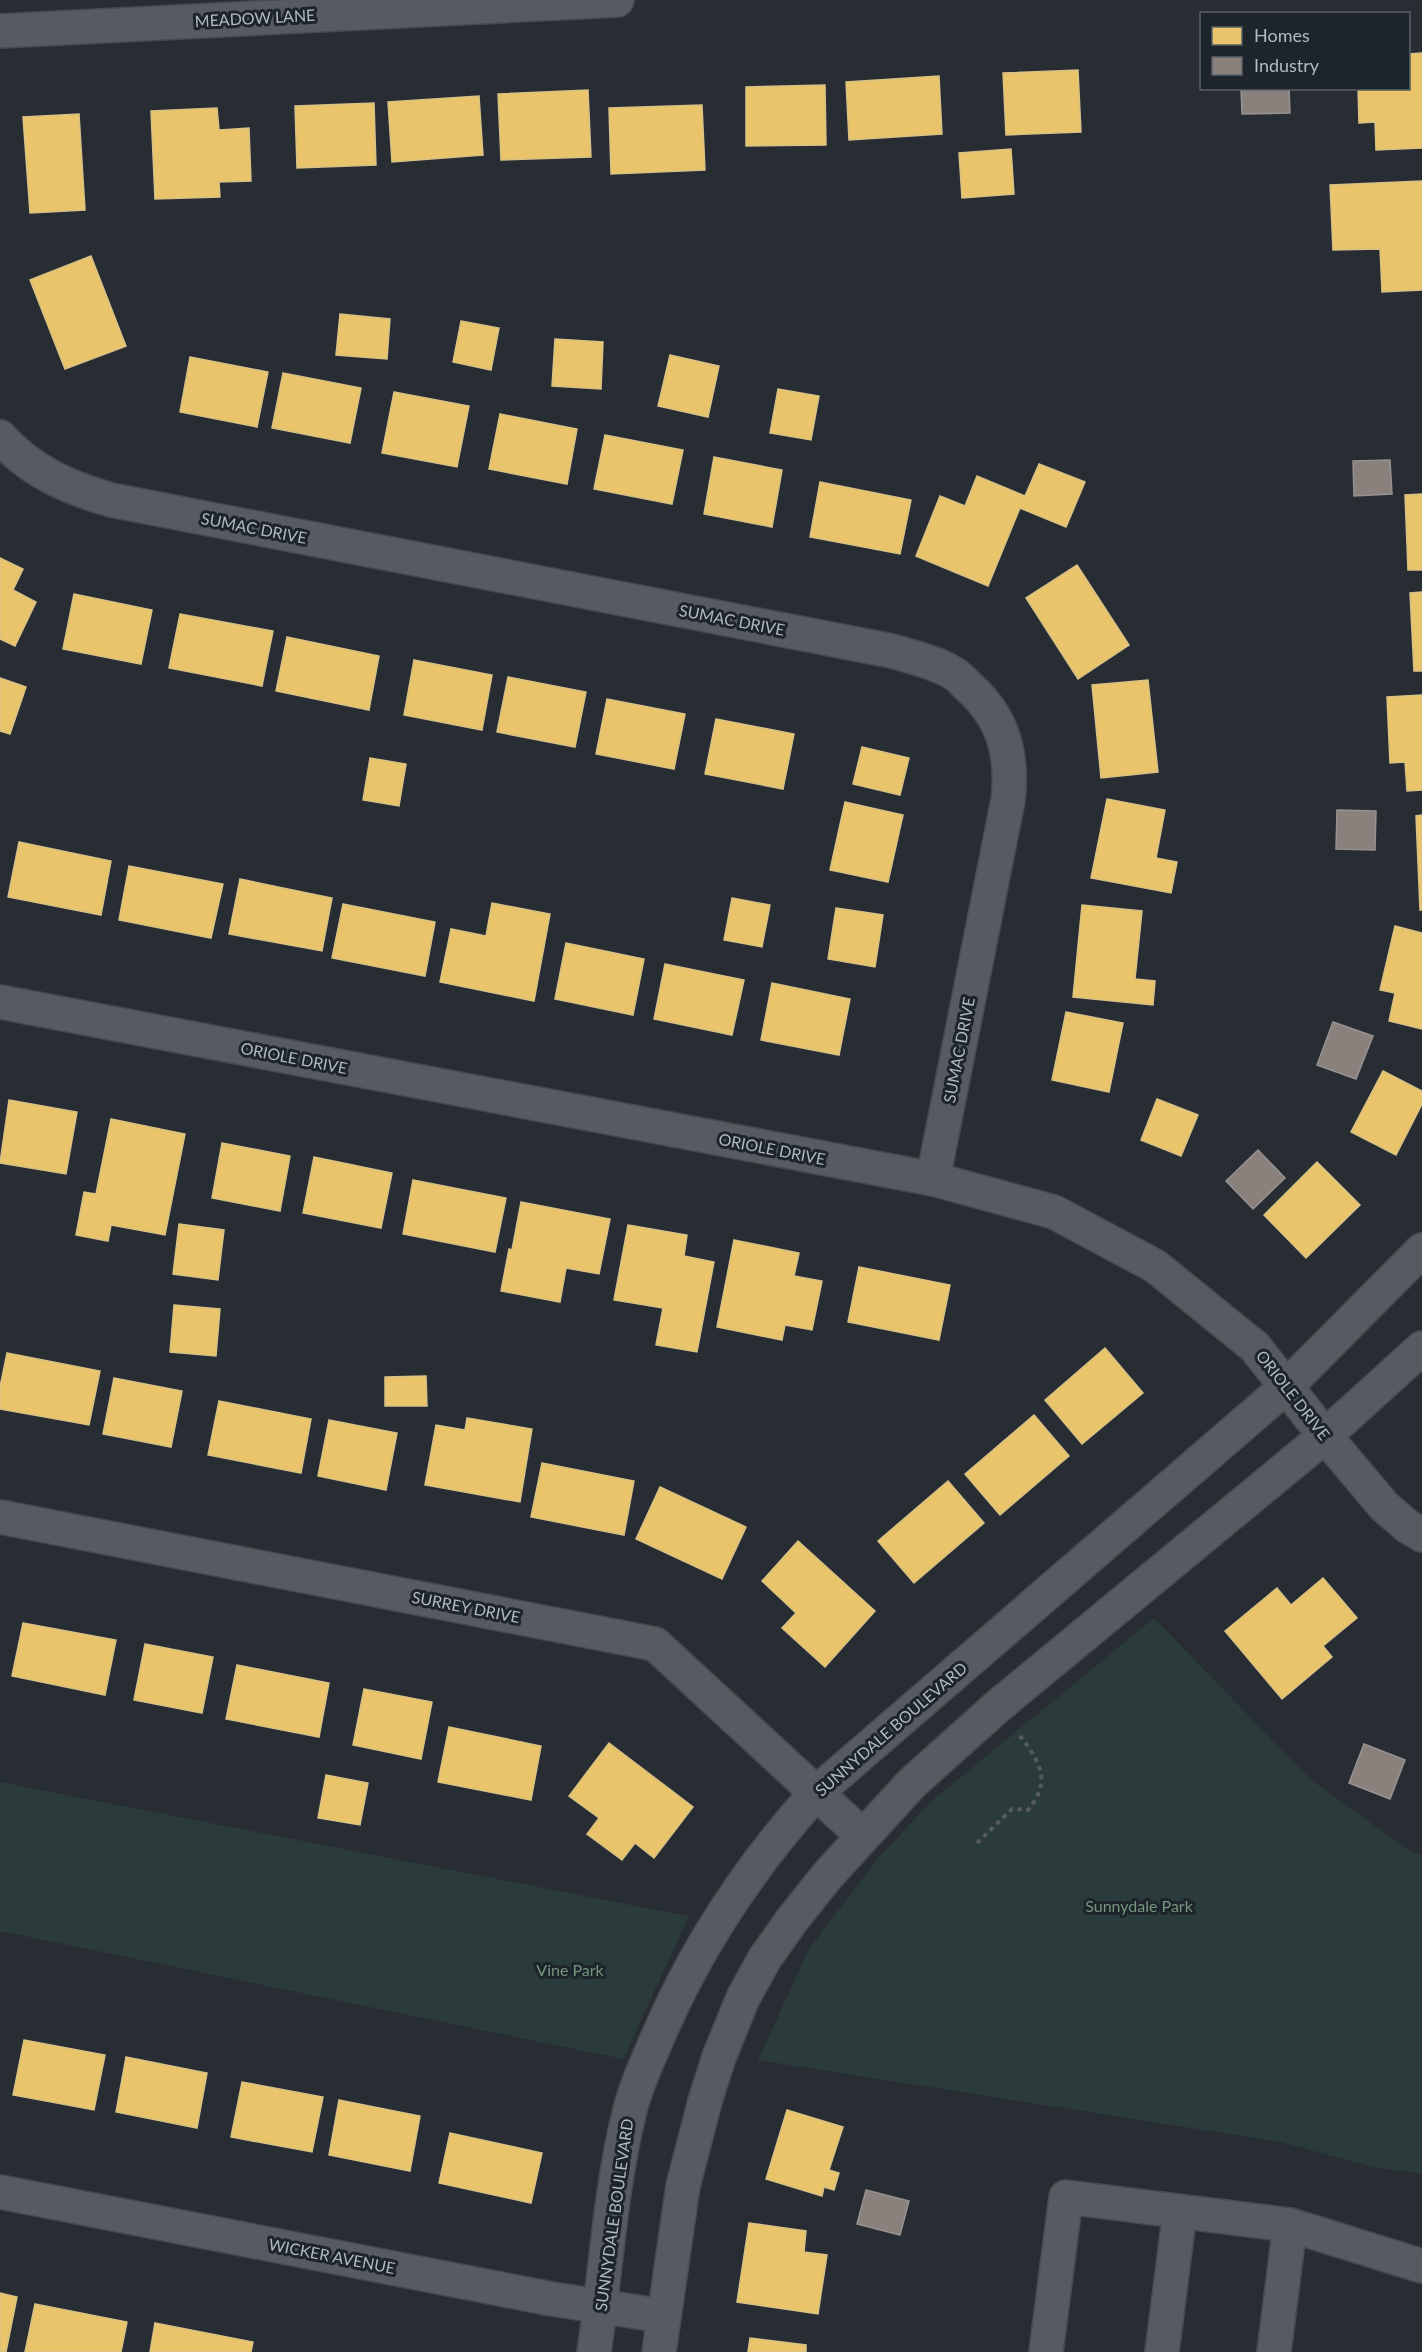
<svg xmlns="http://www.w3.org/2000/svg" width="1422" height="2352" viewBox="0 0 1422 2352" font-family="Lato,sans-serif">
<rect width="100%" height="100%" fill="#282d33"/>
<g fill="#2b3b3c">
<path d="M1154,1618L1310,1779L1410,1851L1422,1855V2174L1374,2167L1280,2142L758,2060L809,1949L879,1857L933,1800Z"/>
<path d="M0,1782L672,1913L689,1916L623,2059L0,1931Z"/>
</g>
<g fill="#e9c46a" stroke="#d8c185" stroke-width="1.5">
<path d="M1422,53V148L1376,150L1375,122L1359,123L1358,88H1408V54Z"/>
<path d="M1078,70L1081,132L1006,135L1003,73Z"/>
<path d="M939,76L942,134L849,140L846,82Z"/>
<path d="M825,85L826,145L746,146V87Z"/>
<path d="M588,90L591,157L501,160L498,94Z"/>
<path d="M479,96L483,155L392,162L388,102Z"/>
<path d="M374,103L376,165L297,168L295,106Z"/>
<path d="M702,105L705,170L611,174L609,108Z"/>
<path d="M217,108L219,130L249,128L251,181L219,182L220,197L155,199L151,111Z"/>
<path d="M79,114L85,210L30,213L23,117Z"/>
<path d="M1011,149L1014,194L962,198L959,153Z"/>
<path d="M1422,181V290L1382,292L1380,249L1333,250L1330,185Z"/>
<path d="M91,256L126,346L65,369L30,280Z"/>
<path d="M340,314L390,319L387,359L336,355Z"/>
<path d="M461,321L499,328L491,370L453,362Z"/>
<path d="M555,339L603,342L601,389L552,386Z"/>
<path d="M670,355L719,366L708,417L658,406Z"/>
<path d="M190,357L268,372L257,427L180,412Z"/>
<path d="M283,373L361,388L350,443L272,428Z"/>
<path d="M778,389L819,396L811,440L770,433Z"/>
<path d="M394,392L469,406L457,467L382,453Z"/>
<path d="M500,414L577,429L567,484L489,469Z"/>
<path d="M605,435L683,450L672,504L594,489Z"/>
<path d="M714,457L782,470L772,527L704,514Z"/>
<path d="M1039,464L1085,482L1066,527L1020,508L988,586L916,556L940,496L965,506L977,476L1025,496Z"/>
<path d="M820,482L911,500L900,554L810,537Z"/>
<path d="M1422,494V570H1408L1405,495Z"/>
<path d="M0,558L23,569L13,590L36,602L15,646L0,639Z"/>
<path d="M1077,565L1129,645L1078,679L1026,598Z"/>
<path d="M1422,592V671H1414L1410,593Z"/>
<path d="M74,594L152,610L141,664L63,649Z"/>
<path d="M180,614L273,631L262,686L169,668Z"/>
<path d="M287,637L379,656L369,710L276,691Z"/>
<path d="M414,660L492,675L482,730L404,715Z"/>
<path d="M508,677L586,692L575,747L497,732Z"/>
<path d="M0,678L26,687L10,734L0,731Z"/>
<path d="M1148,680L1158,772L1101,778L1092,685Z"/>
<path d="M1422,695V790L1407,791L1405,762L1390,763L1387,697Z"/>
<path d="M607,699L685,714L674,769L596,754Z"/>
<path d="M716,719L794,734L783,789L705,774Z"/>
<path d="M862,747L909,758L900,795L853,784Z"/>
<path d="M370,758L406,764L399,806L363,800Z"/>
<path d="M1107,799L1165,810L1156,858L1177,862L1171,893L1091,878Z"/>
<path d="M845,802L903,815L888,882L830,870Z"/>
<path d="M1422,815V910H1420L1416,816Z"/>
<path d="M19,842L111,861L101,915L8,897Z"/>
<path d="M129,866L223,884L211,938L119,920Z"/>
<path d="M240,879L332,898L322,951L229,934Z"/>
<path d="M732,898L770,905L762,947L724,940Z"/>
<path d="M492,903L550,914L534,1001L440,982L451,929L486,936Z"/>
<path d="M343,904L435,922L425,976L332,958Z"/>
<path d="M1082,905L1142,911L1135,979L1155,981L1153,1005L1073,997Z"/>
<path d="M836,908L883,915L875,967L828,959Z"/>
<path d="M1395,926L1422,933V1029L1389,1021L1395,993L1380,990Z"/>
<path d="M566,943L644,959L633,1015L555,999Z"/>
<path d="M665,964L744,980L732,1035L654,1019Z"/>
<path d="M772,983L850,999L839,1055L761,1040Z"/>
<path d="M1066,1012L1123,1023L1109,1092L1052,1080Z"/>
<path d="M1383,1071L1422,1091V1104L1396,1155L1351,1132Z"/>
<path d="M1157,1099L1198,1115L1181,1156L1141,1140Z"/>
<path d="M9,1100L77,1112L66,1174L0,1163Z"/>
<path d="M111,1119L185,1134L165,1235L111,1225L108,1241L76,1235L84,1192L96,1194Z"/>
<path d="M222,1143L290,1156L280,1211L212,1198Z"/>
<path d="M314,1157L392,1173L381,1228L303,1213Z"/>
<path d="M1317,1162L1360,1205L1306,1258L1264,1215Z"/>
<path d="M413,1180L506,1198L495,1252L403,1234Z"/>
<path d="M521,1202L610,1219L599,1274L566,1268L560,1302L501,1291L509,1249L512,1250Z"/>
<path d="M179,1224L224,1230L218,1280L173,1274Z"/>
<path d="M628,1225L687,1235L684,1256L714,1262L697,1352L656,1345L663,1308L614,1300Z"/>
<path d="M734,1240L799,1253L794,1276L822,1281L812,1330L785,1325L782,1340L717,1327Z"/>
<path d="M859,1267L950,1285L939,1340L848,1322Z"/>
<path d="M174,1305L220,1309L216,1356L170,1352Z"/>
<path d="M1105,1348L1143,1393L1082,1444L1045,1400Z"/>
<path d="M7,1353L100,1371L89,1425L0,1409V1387Z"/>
<path d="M426,1376L427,1406H385V1377Z"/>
<path d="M114,1378L182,1391L171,1447L103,1434Z"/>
<path d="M219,1401L311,1419L301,1473L208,1455Z"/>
<path d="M1034,1415L1069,1456L1000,1515L965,1474Z"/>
<path d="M467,1418L532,1429L520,1502L425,1485L436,1425L465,1430Z"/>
<path d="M329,1420L397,1433L386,1490L318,1476Z"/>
<path d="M542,1463L634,1481L624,1535L531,1517Z"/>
<path d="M948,1481L984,1523L914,1583L878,1541Z"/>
<path d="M660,1487L746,1527L722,1579L636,1539Z"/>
<path d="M798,1541L875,1611L825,1667L782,1628L796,1613L762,1581Z"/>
<path d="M1323,1578L1357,1618L1323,1646L1332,1657L1282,1699L1225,1631L1277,1588L1291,1605Z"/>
<path d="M23,1623L116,1640L105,1695L12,1676Z"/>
<path d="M145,1644L213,1657L202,1713L134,1700Z"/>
<path d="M237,1665L329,1683L319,1737L226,1719Z"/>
<path d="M364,1689L432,1702L421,1759L353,1745Z"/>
<path d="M449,1727L541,1746L531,1800L438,1782Z"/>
<path d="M609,1743L693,1807L654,1858L635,1843L622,1860L587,1834L599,1818L569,1796Z"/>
<path d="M326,1775L368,1783L360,1825L318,1818Z"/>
<path d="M24,2040L105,2055L94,2110L13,2095Z"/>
<path d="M126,2057L207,2073L197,2128L116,2112Z"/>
<path d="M242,2082L323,2097L312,2152L231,2137Z"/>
<path d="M339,2100L420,2116L410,2171L329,2155Z"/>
<path d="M787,2110L843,2127L829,2170L839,2173L834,2190L824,2187L822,2196L766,2179Z"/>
<path d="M450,2133L542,2153L531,2203L439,2183Z"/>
<path d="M749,2223L806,2231L804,2252L827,2255L818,2314L737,2302Z"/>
<path d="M0,2293L17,2297L6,2352H0Z"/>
<path d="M35,2304L127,2322L121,2352H25Z"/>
<path d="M155,2323L253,2342L251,2352H150Z"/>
<path d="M750,2338L806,2345V2352H748Z"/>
</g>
<g fill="#8a817c" stroke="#969291" stroke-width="1.5">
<path d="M1241,88H1289L1290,113L1242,114Z"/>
<path d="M1390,460L1392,494L1354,496L1353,461Z"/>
<path d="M1337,810L1376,811L1375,850L1336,849Z"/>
<path d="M1333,1022L1373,1036L1356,1079L1317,1065Z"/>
<path d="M1258,1150L1285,1178L1253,1209L1226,1181Z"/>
<path d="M1364,1744L1405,1760L1390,1799L1349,1783Z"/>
<path d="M866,2190L909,2201L900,2235L857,2224Z"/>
</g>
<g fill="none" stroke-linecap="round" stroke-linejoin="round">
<defs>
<g id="minor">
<path d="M0,31L617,0"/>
<path d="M0,437C30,471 69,488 111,500L892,651C912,657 935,662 953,673C959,676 964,683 970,688C1004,719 1013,755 1008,800L933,1179"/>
<path d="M0,1002L933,1179L1054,1212L1155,1266L1255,1347L1325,1436L1384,1506L1407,1526L1422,1535"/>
<path d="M0,1517L655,1644L863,1836"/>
<path d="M0,2192L552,2299L664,2316"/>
<path d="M594,2352C606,2272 610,2189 630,2110C635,2088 645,2067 654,2046C693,1952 749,1867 817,1792L1286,1387L1422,1250"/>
<path d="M659,2352L683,2186L705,2101L719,2057L743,1998L765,1958L792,1920L827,1876L911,1784L998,1706L1325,1436L1422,1348"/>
<path d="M1046,2352L1066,2197L1290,2225L1422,2266"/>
<path d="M1162,2352L1180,2211"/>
<path d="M1274,2352L1290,2225"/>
</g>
</defs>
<use href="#minor" stroke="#46494e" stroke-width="36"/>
<path stroke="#575b60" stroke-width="4" stroke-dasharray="4.5 4.5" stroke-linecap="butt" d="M977,1843L1012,1809L1028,1810C1052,1781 1040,1762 1020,1736"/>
<use href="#minor" stroke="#575b61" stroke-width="33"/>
</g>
<g text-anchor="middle" stroke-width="6" stroke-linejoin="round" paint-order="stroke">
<g font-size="16" fill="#b2b9c3" stroke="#1d242c">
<text transform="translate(255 18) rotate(-3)" y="6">MEADOW LANE</text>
<text transform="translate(254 528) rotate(11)" y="6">SUMAC DRIVE</text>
<text transform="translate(732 620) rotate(11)" y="6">SUMAC DRIVE</text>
<text transform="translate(959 1050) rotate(-79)" y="6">SUMAC DRIVE</text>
<text transform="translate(294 1058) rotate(11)" y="6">ORIOLE DRIVE</text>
<text transform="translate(772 1149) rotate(11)" y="6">ORIOLE DRIVE</text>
<text transform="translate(1293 1395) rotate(52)" y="6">ORIOLE DRIVE</text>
<text transform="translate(466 1607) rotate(11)" y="6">SURREY DRIVE</text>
<text transform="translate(891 1729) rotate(-41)" y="6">SUNNYDALE BOULEVARD</text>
<text transform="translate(614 2215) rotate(-82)" y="6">SUNNYDALE BOULEVARD</text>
<text transform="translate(332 2256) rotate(11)" y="6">WICKER AVENUE</text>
</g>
<g font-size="16" fill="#74967b" stroke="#1d242c">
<text x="1139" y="1912">Sunnydale Park</text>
<text x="570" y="1976">Vine Park</text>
</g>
</g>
<rect x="1200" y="12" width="210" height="78" fill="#1d242c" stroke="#596068" stroke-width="1.5"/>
<rect x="1212" y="27" width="30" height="18" fill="#e9c46a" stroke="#596068" stroke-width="1.5"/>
<text x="1254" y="42" font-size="18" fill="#b2b9c3">Homes</text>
<rect x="1212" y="57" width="30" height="18" fill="#8a817c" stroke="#596068" stroke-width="1.5"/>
<text x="1254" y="72" font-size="18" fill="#b2b9c3">Industry</text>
</svg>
